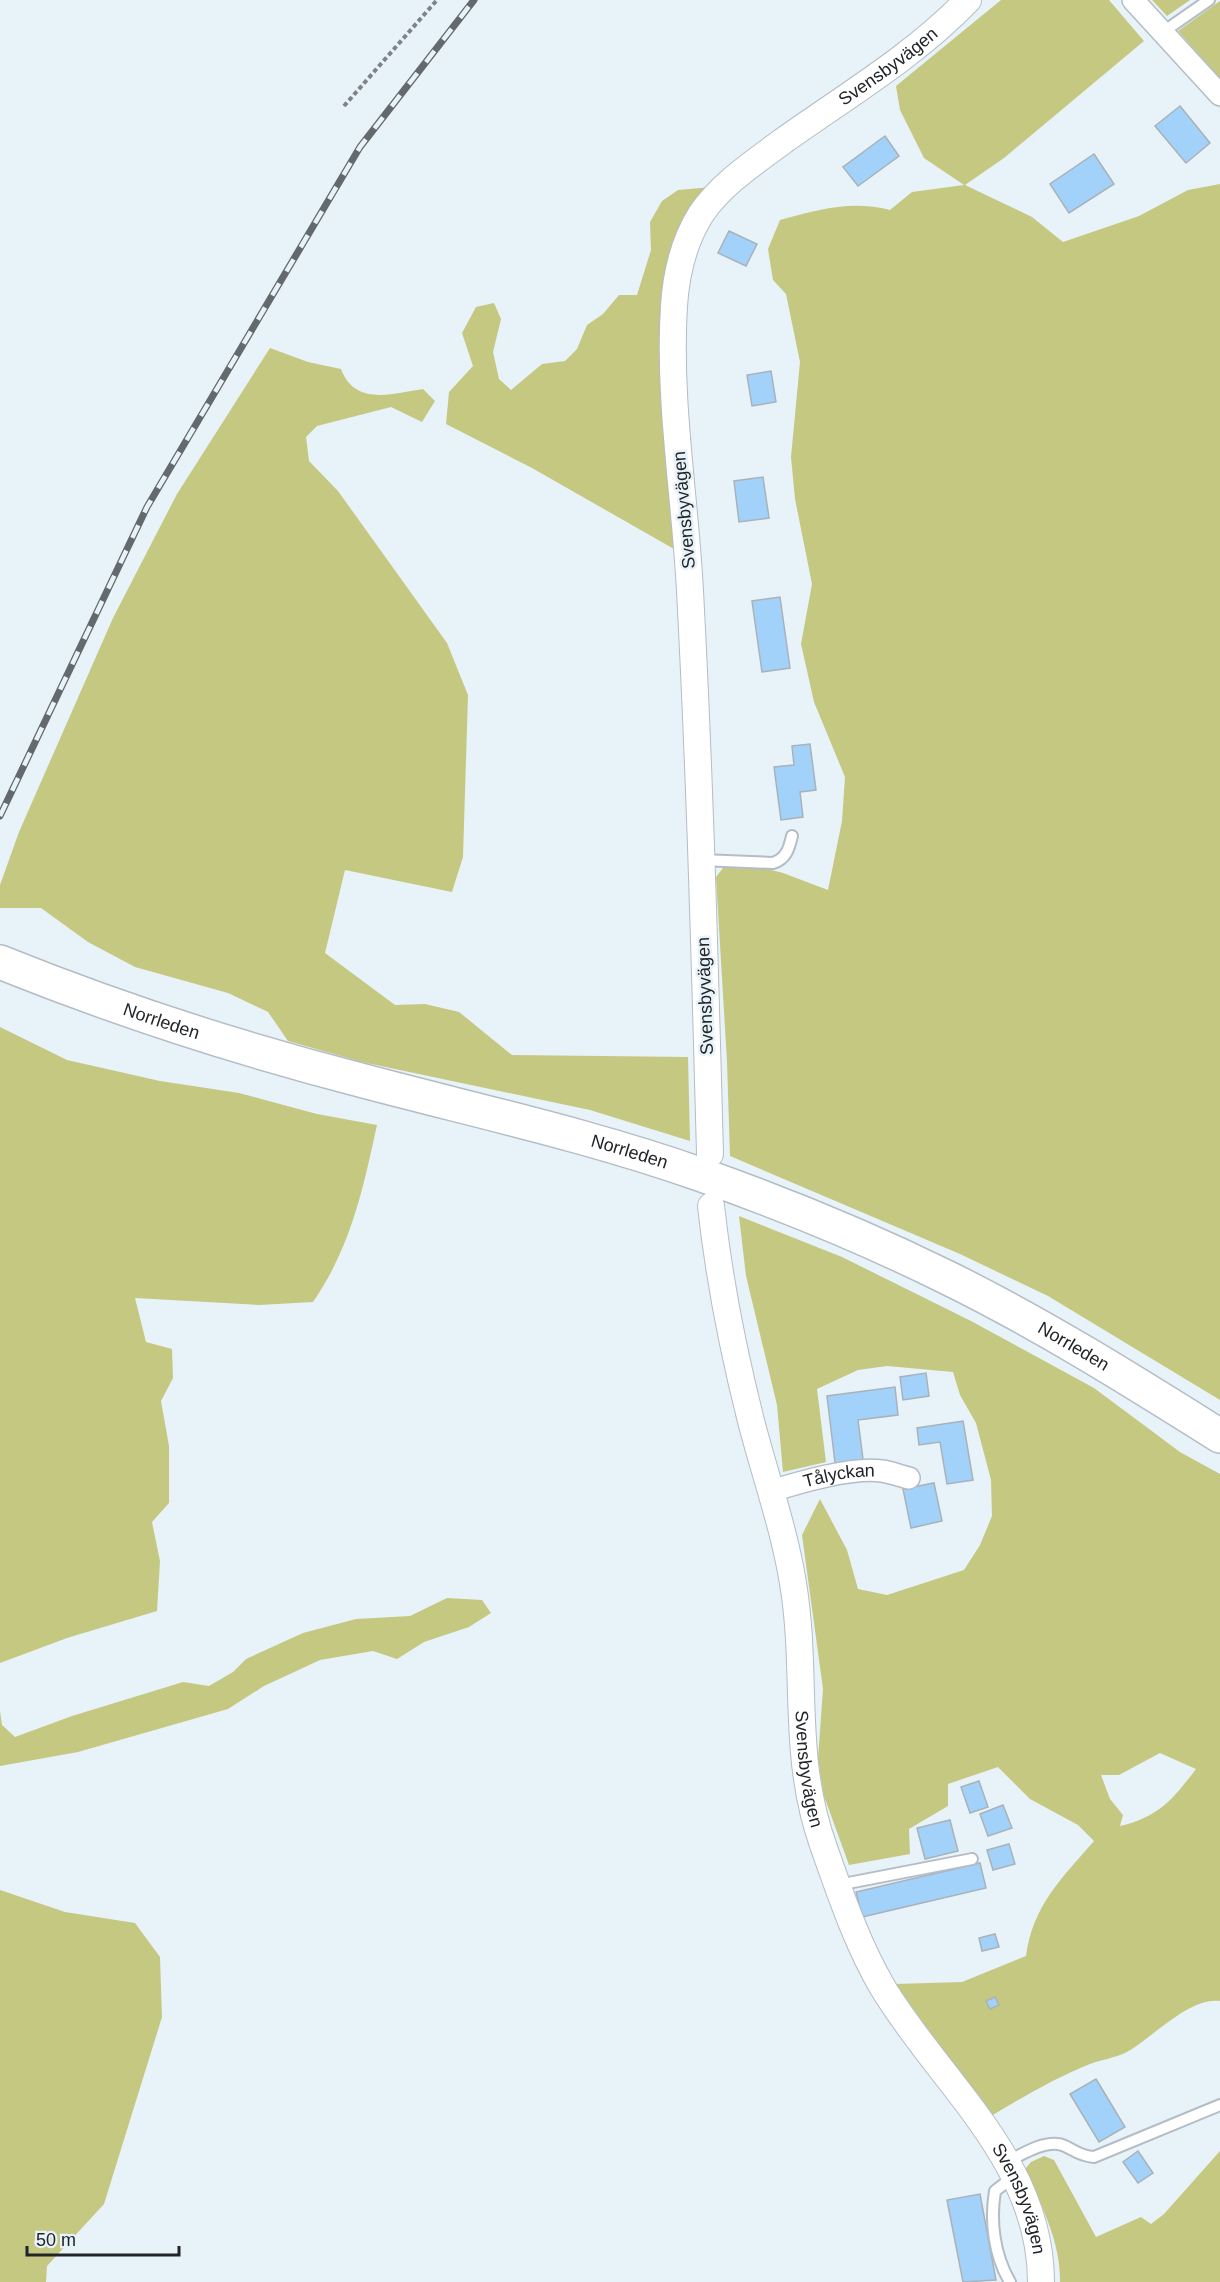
<svg xmlns="http://www.w3.org/2000/svg" width="1220" height="2282" viewBox="0 0 1220 2282" font-family="Arial,sans-serif">
<rect width="100%" height="100%" fill="#e8f2f9"/>
<g fill="#c5c880" fill-rule="evenodd">
<path d="M1001,0H1109L1144,41L1004,158L965,185L1032,217L1063,242L1139,216L1188,190L1220,184V1400L1048,1296L960,1254L730,1156L727,1062L716,877L730,859L783,873L828,890L842,821L845,777L814,702L801,644L812,584L795,499L791,457L800,362L786,294L773,280L768,249L780,220C818,210 851,200 890,210L912,192L964,185L924,158L900,110L896,86Z"/>
<path d="M1152,0H1190L1167,16Z"/>
<path d="M1220,1V78L1178,31Z"/>
<path d="M712,187L688,225L671,494L674,549L532,468L446,424L449,392L473,366L462,333L476,307L494,303L501,319L493,352L499,379L511,390L542,364L565,361L577,349L587,325L603,314L619,295H637L651,250L650,222L662,201L678,190Z"/>
<path d="M270,348L308,362L341,369C355,406 391,394 423,389L435,401L422,422L391,407L317,426L306,437L309,461L338,491L447,643L468,695L463,857L452,892L345,870L325,953L395,1005L425,1004L459,1012L512,1055L688,1057L690,1141L590,1110L362,1062L288,1041L268,1012L228,993L135,967L88,942L41,908H0V885L19,832L113,618L177,494Z"/>
<path d="M0,1027L67,1060L160,1081L239,1093L317,1114L377,1125C363,1189 351,1247 313,1302L259,1305L135,1298L146,1342L172,1349L173,1378L161,1401L169,1446V1503L152,1522L160,1561L157,1611L67,1638L0,1663Z"/>
<path d="M739,1216L842,1257L971,1321L1094,1388L1180,1452L1220,1474V2001C1188,1997 1152,2039 1125,2053C1114,2058 1101,2060 1090,2064C1055,2078 1023,2097 991,2116L895,1984L962,1982L1026,1956C1033,1905 1062,1878 1094,1841L1078,1825L1030,1799L998,1767L948,1784V1806L909,1829L910,1854L849,1865L824,1796L818,1759L823,1689L802,1535L820,1499L847,1550L858,1589L887,1595L964,1570L980,1545L992,1516L991,1480L976,1423L960,1395L953,1372L887,1366L858,1370L817,1389L826,1462L783,1472L777,1405L746,1276ZM1160,1753L1196,1769C1173,1799 1159,1817 1120,1826L1123,1815L1110,1799L1101,1775H1119Z"/>
<path d="M447,1598L482,1600L491,1613L469,1627L424,1642L397,1659L373,1651L320,1660L264,1686L228,1709L78,1752L0,1766V1711L2,1725L15,1737L72,1716L183,1682L209,1686L233,1672L246,1659L303,1633L356,1619L410,1616Z"/>
<path d="M0,1890L65,1912L135,1923L160,1957L162,2017L104,2204L47,2266L46,2282H0Z"/>
<path d="M1220,2151V2282H1060C1061,2243 1041,2204 1025,2169L1031,2162L1044,2156L1054,2160L1096,2237L1141,2217L1151,2224L1164,2214Z"/>
</g>
<g fill="#a2d2f9" stroke="#a9b2b9" stroke-width="1.5">
<path d="M1180,106L1210,143L1186,163L1155,126Z"/>
<path d="M885,136L899,156L858,186L843,167Z"/>
<path d="M1094,154L1114,184L1069,213L1050,184Z"/>
<path d="M729,231L757,244L746,266L718,253Z"/>
<path d="M771,371L776,402L752,406L747,375Z"/>
<path d="M763,477L769,518L739,522L734,481Z"/>
<path d="M780,597L790,668L762,672L752,601Z"/>
<path d="M810,744L816,790L800,792L803,817L781,820L774,767L794,765L792,746Z"/>
<path d="M926,1373L929,1396L903,1400L900,1377Z"/>
<path d="M895,1387L898,1415L858,1420L864,1467L836,1471L827,1396Z"/>
<path d="M963,1421L973,1480L947,1484L940,1442L919,1445L917,1428Z"/>
<path d="M934,1483L942,1521L911,1528L903,1489Z"/>
<path d="M979,1781L988,1807L970,1813L961,1787Z"/>
<path d="M1003,1805L1012,1828L988,1836L980,1814Z"/>
<path d="M950,1820L958,1851L925,1859L917,1828Z"/>
<path d="M1009,1844L1015,1864L993,1870L987,1850Z"/>
<path d="M980,1863L986,1888L862,1917L856,1892Z"/>
<path d="M995,1934L999,1947L982,1951L979,1938Z"/>
<path d="M995,1997L999,2005L990,2009L986,2001Z"/>
<path d="M1096,2079L1125,2127L1099,2142L1070,2094Z"/>
<path d="M1138,2151L1153,2173L1138,2183L1123,2162Z"/>
<path d="M980,2194L996,2280L963,2282L947,2200Z"/>
</g>
<g fill="none" stroke-linecap="round" stroke-linejoin="round">
<defs>
<g id="service">
<path d="M1163,32L1209,0"/>
<path d="M701,860L773,863C786,859 789,849 792,836"/>
<path d="M838,1885L972,1859"/>
<path d="M1008,2161C1023,2154 1041,2142 1058,2144C1069,2145 1076,2156 1094,2157L1220,2105"/>
<path d="M1010,2282C994,2255 990,2221 995,2191L1013,2177"/>
</g>
<g id="minor">
<path d="M1133,0L1220,95"/>
<path id="s1" d="M771,1491C801,1482 851,1467 882,1471C891,1472 900,1476 909,1478"/>
</g>
<g id="tertiary">
<path id="s2" d="M710,1154C705,967 700,778 690,591C685,496 668,401 674,306C676,275 684,241 701,214C721,184 755,162 783,141C846,96 914,56 968,0"/>
<path id="s3" d="M711,1206C719,1279 733,1350 751,1421C765,1475 784,1528 793,1583C808,1674 791,1754 823,1845C840,1893 857,1944 883,1988C941,2084 1041,2161 1041,2282"/>
</g>
<g id="trunk">
<path id="s4" d="M0,962C119,1010 240,1049 364,1081C477,1111 592,1136 702,1175C784,1204 867,1238 946,1277C1040,1323 1131,1380 1220,1436"/>
</g>
</defs>
<use href="#service" stroke="#b4bdc5" stroke-width="14"/>
<use href="#minor" stroke="#b4bdc5" stroke-width="24"/>
<use href="#tertiary" stroke="#b4bdc5" stroke-width="28"/>
<use href="#trunk" stroke="#b4bdc5" stroke-width="36"/>
<path stroke="#7d8388" stroke-width="4" stroke-dasharray="4.5 3" stroke-linecap="butt" d="M344,106L437,0"/>
<use href="#service" stroke="#fff" stroke-width="10"/>
<use href="#minor" stroke="#fff" stroke-width="21"/>
<use href="#tertiary" stroke="#fff" stroke-width="26"/>
<use href="#trunk" stroke="#fff" stroke-width="33"/>
<defs>
<path id="rail" d="M0,816L147,507L360,147L474,0"/>
</defs>
<use href="#rail" stroke="#63696d" stroke-width="7"/>
<use href="#rail" stroke="#e8f2f9" stroke-width="4.5" stroke-dasharray="14" stroke-linecap="butt"/>
</g>
<g text-anchor="middle" stroke-width="5" stroke-linejoin="round" paint-order="stroke">
<g font-size="18" fill="#222528" stroke="#e8f2f9">
<text dy="6" stroke="none"><textPath href="#s2" startOffset="1185">Svensbyvägen</textPath></text>
<text transform="translate(684 510) rotate(-95)" y="6">Svensbyvägen</text>
<text transform="translate(705 996) rotate(-92)" y="6">Svensbyvägen</text>
<text dy="6" stroke="none"><textPath href="#s4" startOffset="172">Norrleden</textPath></text>
<text dy="6" stroke="none"><textPath href="#s4" startOffset="658">Norrleden</textPath></text>
<text dy="6" stroke="none"><textPath href="#s4" startOffset="1144">Norrleden</textPath></text>
<text dy="6" stroke="none"><textPath href="#s1" startOffset="70">Tålyckan</textPath></text>
<text dy="6" stroke="none"><textPath href="#s3" startOffset="573">Svensbyvägen</textPath></text>
<text dy="6" stroke="none"><textPath href="#s3" startOffset="1059">Svensbyvägen</textPath></text>
</g>
</g>
<path d="M27 2246v9h152v-9" fill="none" stroke="#222528" stroke-width="3"/>
<text x="36" y="2246" font-size="18" fill="#222528" stroke="#e8f2f9" stroke-width="4.5" paint-order="stroke">50 m</text>
</svg>
